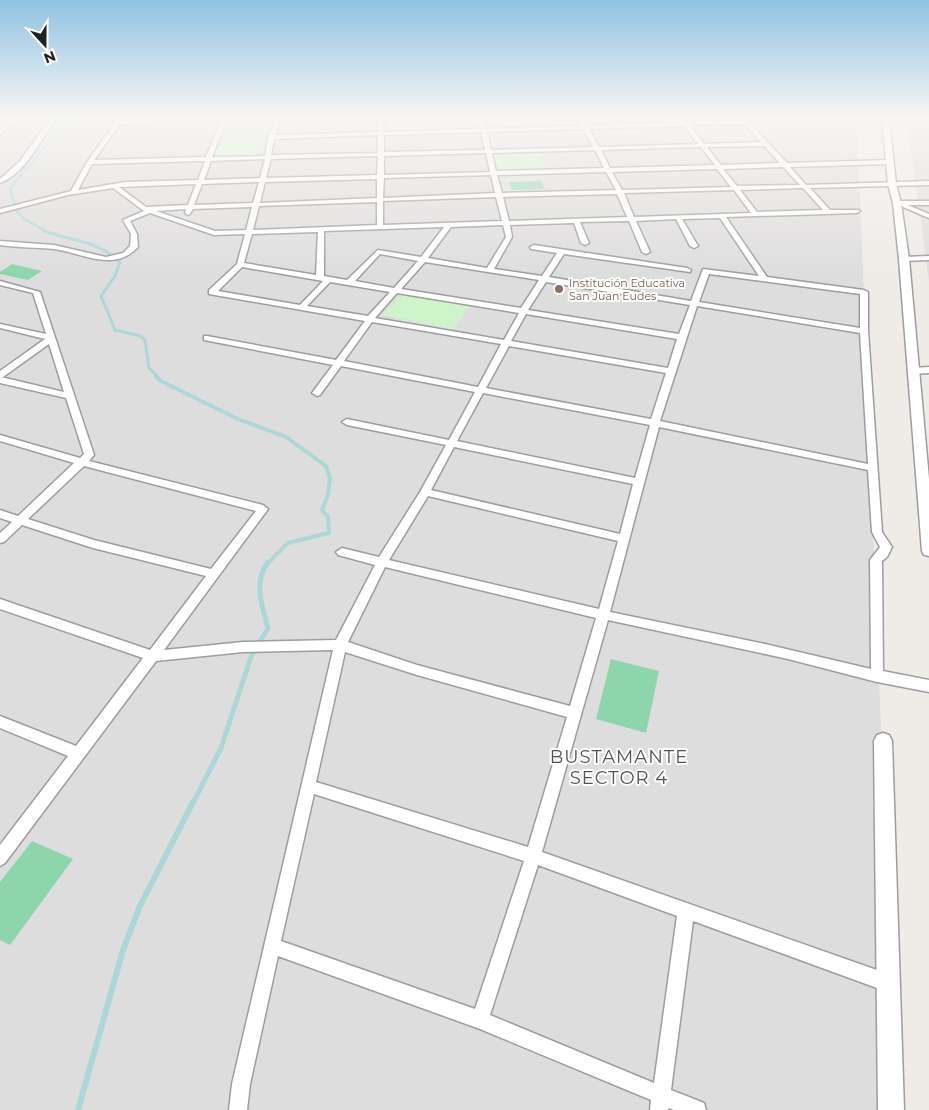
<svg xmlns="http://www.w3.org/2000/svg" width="929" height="1110" viewBox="0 0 929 1110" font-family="Montserrat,sans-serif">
<rect width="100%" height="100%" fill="#efebe7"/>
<g fill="#dedddd">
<path d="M0,119H857L896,1110H0Z"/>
<path d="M907,119H929V281Z"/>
</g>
<g fill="#cef4c9">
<path d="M222,140H263L265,141L259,156L215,157Z"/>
<path d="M539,151L544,169L498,170L494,152Z"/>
<path d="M402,295L471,305L453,329L382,315Z"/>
</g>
<g fill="#8dd6ac">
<path d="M541,181L545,189L512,190L509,182Z"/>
<path d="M12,264L42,271L28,280L0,274V272Z"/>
<path d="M611,659L659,671L646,733L596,719Z"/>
<path d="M32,841L73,859L10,945L0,940V882Z"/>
</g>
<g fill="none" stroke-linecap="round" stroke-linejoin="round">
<g stroke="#acd7d8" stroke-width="2.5">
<path d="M15,205L10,189L12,186L68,119"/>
<path d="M16,210L24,219L47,232"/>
</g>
<path stroke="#acd7d8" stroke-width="3" d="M44,231C75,242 94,239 120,262L115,276L101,296L115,330L140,336L145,340L149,368L158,377"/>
<path stroke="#acd7d8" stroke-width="4" d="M156,376L161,381L238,419L286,437L326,466L330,478L328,495L322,510L328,517L329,533L288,543L267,564"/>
<path stroke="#acd7d8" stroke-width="5" d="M193,803L221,748L251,657L268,628C262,606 253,582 268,562"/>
<path stroke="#acd7d8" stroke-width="6" d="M78,1110L123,950L140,906L193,802"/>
<defs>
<g id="minor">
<path d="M9,119H15L0,135V130Z"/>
<path d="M50,119H56C41,140 25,174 0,183V179L19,162Z"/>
<path d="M118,119H124L123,120L227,119L212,157L265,156L268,137L276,119H282L275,135L378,132V119H384V132L481,129L478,119H484L486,129L582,126L578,119H584L587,125L682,122L681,119H685L687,122L741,121L740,119H746L787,163L890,160L893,162L890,164L790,167L806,185L929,181V185L810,188L830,210H859L860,211L857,213L726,217L767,277L864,290L868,292V331L882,532L892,547L887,557L882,561L883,671L929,680V692L877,682L788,659L608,620L542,852L888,974L894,977L897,983L894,989L888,992L693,921L671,1090L704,1103L706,1110H674L669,1108L668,1110H650L651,1100L480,1029L278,956L250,1084L247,1110H229L232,1084L333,650L243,652L156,661L5,863L0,866V845L68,756L0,728V716L76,746L143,658L0,609V599L150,650L206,576L93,548L22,525L4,542L0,543V533L12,522L0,518V510L18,516L74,463L0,441V435L80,458L84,454L66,398L0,383V371L45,339L0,328V324L46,334L33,293L0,285V281L40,292L94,455L89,461L263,505L268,509L164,650L243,642L336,640L375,565L338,555L336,552L342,548L379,557L420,492L446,445L347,425L342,422L347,419L449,440L475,392L341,366L320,395L317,396L312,393L333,365L204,340V336H207L336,360L365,321L209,294V290L237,264L245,234L214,235L150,213L130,221L137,234L138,247C114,273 83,253 54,249C36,247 18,248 0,245V241L54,245L106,257L123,253L130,246L131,234L123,220L144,211L113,188L68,195L0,213V209L71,191L87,162ZM221,121L206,157L94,160L120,124ZM744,124L761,142L704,144L690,125ZM684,126L698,144L599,147L589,129ZM583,129L593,147L491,150L487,132ZM481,132L485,150L384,152V135ZM378,135V153L271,155L274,139ZM764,146L780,163L721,165L707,147ZM701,147L715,165L610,168L601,150ZM595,150L604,168L496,171L492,153ZM486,153L490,172L384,175V156ZM378,156L377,175L266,178L271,159ZM265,159L260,178L204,180L211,161ZM205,161L198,180L125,182L78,190L92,164ZM783,167L800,185L737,186L723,169ZM717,169L731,187L622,190L612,172ZM606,172L616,190L502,193L497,175ZM491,175L495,193L383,198L384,178ZM377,179V198L260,203L265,182ZM259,182L253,203L194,205L202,184ZM196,184L188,205L146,207L119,187ZM803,188L823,210L757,212L740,190ZM734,190L751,213L634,217L624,193ZM617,194L627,217L509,221L503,197ZM496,197L502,221L383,225V201ZM377,202V225L253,230L259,206ZM252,207L246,230L215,231L156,211L186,209L185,213L188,215L190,214L193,209ZM720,218L759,276L703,269L691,301L549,277L564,254L690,272L691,270L687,268L534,245L530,247L531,249L557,253L542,276L494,269L512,237L510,225L574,223L581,243L585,245L589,243L580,222L629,221L642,252L646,254L650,252L636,221L676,219L690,246L694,248L698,246L682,219ZM503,225L506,237L487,268L428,258L451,227ZM444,227L421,257L378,250L347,280L324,276V231ZM318,232L316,275L244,263L252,234ZM380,254L418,261L394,288L355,281ZM425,262L539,280L521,308L401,289ZM242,267L323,281L300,305L218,291ZM709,274L860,294V328L699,302ZM330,282L390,292L368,316L307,306ZM546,282L690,305L679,334L528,310ZM397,293L519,313L504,340L375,318ZM697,306L860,333L868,464L660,421ZM526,314L677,339L668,368L511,341ZM372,322L501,344L478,387L344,361ZM49,344L64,392L1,377H3ZM509,346L666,373L651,419L486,388ZM483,393L650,425L635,478L457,441ZM659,427L868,470L872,532L880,547L870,560L871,669L765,644L610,612ZM454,447L633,484L620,534L431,490ZM84,466L256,511L211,569L94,540L28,519ZM428,496L618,541L599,609L389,560ZM385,567L596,618L570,706L417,665L348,642ZM345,652L417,675L567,717L528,847L316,782ZM314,794L524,861L475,1009L281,941ZM538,865L677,916L654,1083L490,1015Z"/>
<path d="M813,119H888L885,121H816Z"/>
<path d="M925,119H929V121L926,120Z"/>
<path d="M897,201H929V205H908L929,214V218L903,207L902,205L895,204V202Z"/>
<path d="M929,256V260L904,261L900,259L904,257Z"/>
<path d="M929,367V373L912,374L908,371L912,368Z"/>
</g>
<g id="tertiary">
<path d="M882,119H889L896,184L901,203L909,259L929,479V556L924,555L922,551L899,259L893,203L888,184Z"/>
<path d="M883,733L889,735L892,741L904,1110H878L874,741L877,735Z"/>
</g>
</defs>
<use href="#minor" stroke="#9d9d9d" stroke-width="3"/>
<use href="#tertiary" stroke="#9d9d9d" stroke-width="3"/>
<use href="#minor" fill="#fff" fill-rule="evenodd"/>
<use href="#tertiary" fill="#fff" fill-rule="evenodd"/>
</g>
<linearGradient id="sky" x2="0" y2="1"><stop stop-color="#90c2e2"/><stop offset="0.43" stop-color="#f8f6f4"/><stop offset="1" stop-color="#f8f6f4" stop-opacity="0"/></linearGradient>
<rect width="929" height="274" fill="url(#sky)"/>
<circle fill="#8d6e63" stroke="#fff" stroke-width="2" cx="559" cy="289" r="5"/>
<g text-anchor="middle" stroke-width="4" stroke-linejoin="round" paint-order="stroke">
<g font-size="11" fill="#785e54" stroke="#fff" text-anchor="start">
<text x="569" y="287">Institución Educativa<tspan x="569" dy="13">San Juan Eudes</tspan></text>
</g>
<g font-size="18" letter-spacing="1" fill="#535353" stroke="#fff">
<text x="619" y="763">BUSTAMANTE<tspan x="619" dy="21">SECTOR 4</tspan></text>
</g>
</g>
<g transform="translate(45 45) rotate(159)" stroke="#ffffff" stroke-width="4" paint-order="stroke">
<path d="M0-4L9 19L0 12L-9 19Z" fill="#202020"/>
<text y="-8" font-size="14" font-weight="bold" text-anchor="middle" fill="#202020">N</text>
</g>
</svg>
